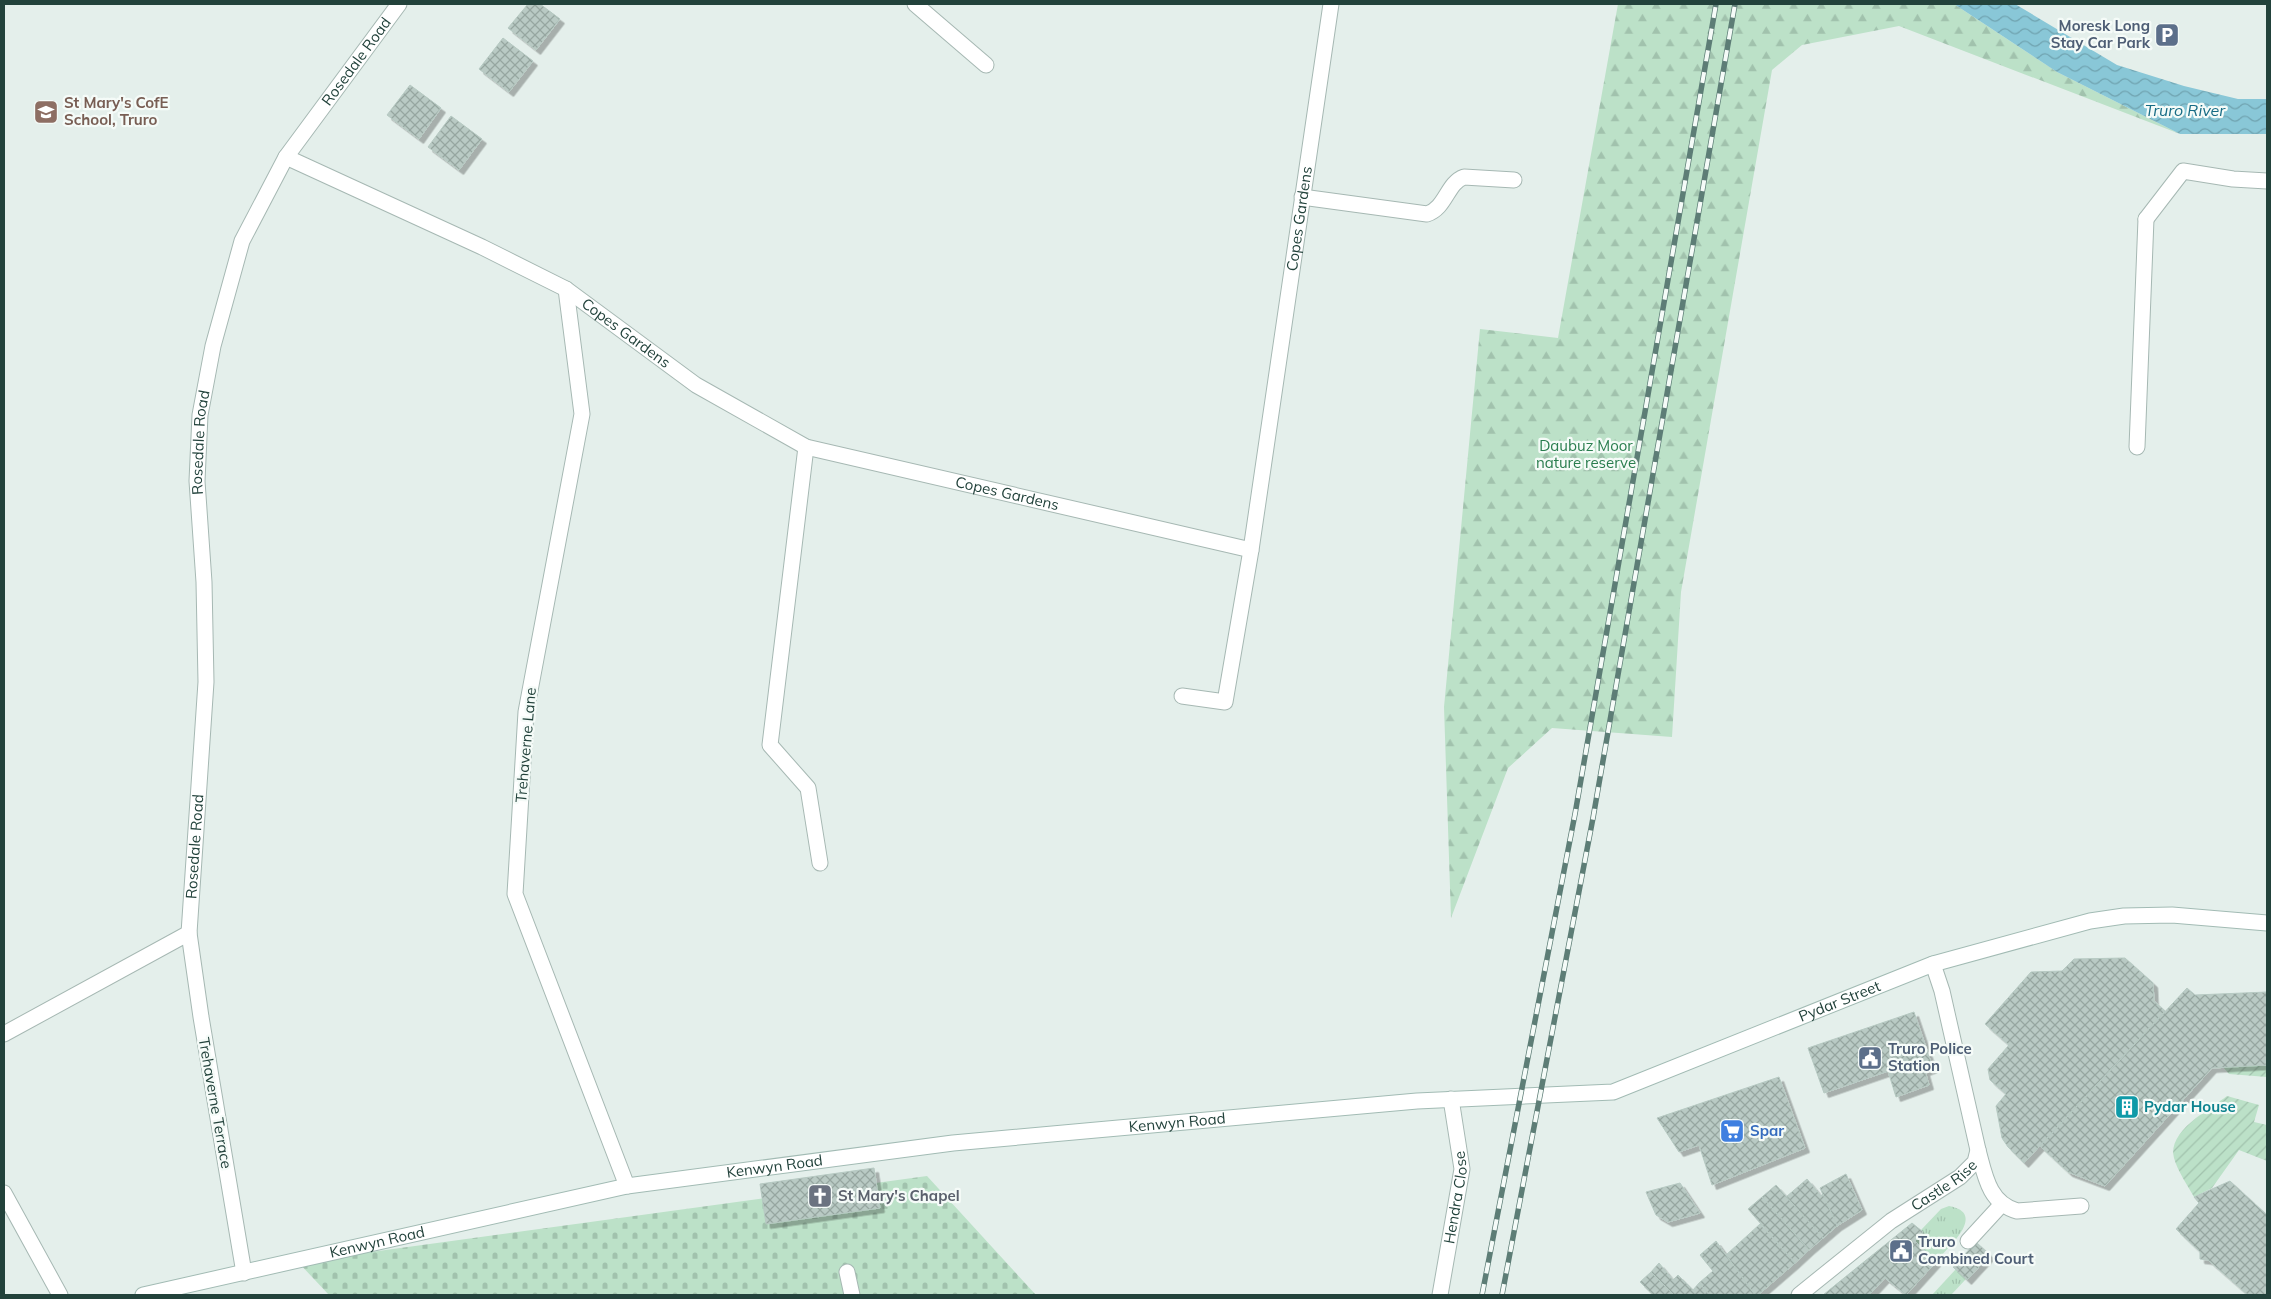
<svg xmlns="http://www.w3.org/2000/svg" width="2271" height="1299" viewBox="0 0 2271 1299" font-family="Mulish,sans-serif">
<defs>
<pattern id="grass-tufts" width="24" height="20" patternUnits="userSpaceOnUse" patternTransform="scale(1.25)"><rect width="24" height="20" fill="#bce1c8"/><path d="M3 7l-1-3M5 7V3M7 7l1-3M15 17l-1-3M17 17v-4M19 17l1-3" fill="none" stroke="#a1c2ad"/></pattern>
<pattern id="forest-firs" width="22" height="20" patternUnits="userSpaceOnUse" patternTransform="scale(1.25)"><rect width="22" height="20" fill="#bce1c8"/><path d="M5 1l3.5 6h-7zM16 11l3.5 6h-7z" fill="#a1c2ad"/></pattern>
<pattern id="cemetery-stones" width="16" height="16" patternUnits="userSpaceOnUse" patternTransform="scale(1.25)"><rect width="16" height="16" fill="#bce1c8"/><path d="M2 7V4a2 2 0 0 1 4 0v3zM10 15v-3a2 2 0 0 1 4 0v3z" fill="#a1c2ad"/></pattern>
<pattern id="garden-furrows" width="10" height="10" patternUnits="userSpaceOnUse" patternTransform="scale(1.25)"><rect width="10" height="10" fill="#bce1c8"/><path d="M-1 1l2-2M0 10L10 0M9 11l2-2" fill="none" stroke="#a1c2ad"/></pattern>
<pattern id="water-waves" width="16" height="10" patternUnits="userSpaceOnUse" patternTransform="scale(1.25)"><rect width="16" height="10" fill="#89c7d7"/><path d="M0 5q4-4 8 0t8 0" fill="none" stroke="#70a3b0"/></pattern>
<pattern id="building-cross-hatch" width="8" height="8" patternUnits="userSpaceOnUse" patternTransform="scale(1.25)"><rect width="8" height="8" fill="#b9cac4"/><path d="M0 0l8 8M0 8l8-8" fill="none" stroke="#96a6a0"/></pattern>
<filter id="shadow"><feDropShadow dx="4.5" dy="4.5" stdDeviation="0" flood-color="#0004"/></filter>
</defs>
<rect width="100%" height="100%" fill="#e4efeb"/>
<g fill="url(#grass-tufts)">
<path d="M1949,1206C1988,1213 1948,1248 1936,1261L1915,1241L1923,1232L1921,1230L1941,1209Z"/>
<path d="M1956,1269L1966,1279L1951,1295H1932Z"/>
</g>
<path fill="url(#forest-firs)" d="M1618,4H1954L2057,72L2180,134L1899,26L1802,45L1772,70L1681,592L1672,737L1552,728L1508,768L1451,918L1444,707L1480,329L1558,338Z"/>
<path fill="url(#cemetery-stones)" d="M927,1176L1036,1295H329L298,1262Z"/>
<g fill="url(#garden-furrows)">
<path d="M2267,1065V1077L2229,1074L2223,1067Z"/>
<path d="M2227,1096L2259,1105L2254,1122L2267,1125V1161L2239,1150L2212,1188L2194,1197C2187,1184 2178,1172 2174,1158C2167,1131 2209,1110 2227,1096Z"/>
</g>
<path fill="url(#water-waves)" d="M1954,4H2015L2117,65L2184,86L2238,99H2267V134H2180L2057,72Z"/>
<g fill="url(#building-cross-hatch)" stroke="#b6c9c2" filter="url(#shadow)">
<path d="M528,4H540L560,19L536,50L508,28Z"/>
<path d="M503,38L533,61L509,92L479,69Z"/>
<path d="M410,85L441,108L419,139L387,115Z"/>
<path d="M451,116L482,139L459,170L428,147Z"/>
<path d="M2125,958L2153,983L2154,1001L2165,1011L2024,1163L2008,1147L2002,1138L1996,1106L2006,1094L1990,1080L1988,1069L2009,1045L1985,1024L2031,972L2062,971L2074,959Z"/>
<path d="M2187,988L2195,995L2267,992V1065L2212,1068L2105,1186L2068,1172L2040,1146Z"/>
<path d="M1914,1012L1933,1068L1925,1071L1929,1085L1896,1097L1888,1071L1824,1093L1808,1048Z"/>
<path d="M1779,1077L1805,1148L1712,1185L1699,1145L1679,1152L1657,1118Z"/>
<path d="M874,1168L880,1208L766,1224L760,1184Z"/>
<path d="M1846,1174L1862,1210L1837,1226L1820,1188Z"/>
<path d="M1807,1179L1821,1196L1823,1194L1837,1226L1823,1238L1786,1197Z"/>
<path d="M2230,1181L2267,1215V1295H2248L2208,1260L2200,1259V1252L2176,1229L2199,1203L2194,1197Z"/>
<path d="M1680,1183L1700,1213L1668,1222L1656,1215L1646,1192Z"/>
<path d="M1776,1185L1823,1238L1809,1250L1762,1197Z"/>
<path d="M1762,1197L1809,1250L1795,1263L1748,1209Z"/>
<path d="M1912,1223L1923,1232L1915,1241L1936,1262L1906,1295L1885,1278L1869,1295H1823Z"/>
<path d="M1760,1224L1795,1263L1758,1295H1755L1726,1255Z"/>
<path d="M1716,1241L1726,1255L1755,1295H1710L1699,1283L1713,1271L1700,1255Z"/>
<path d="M1976,1242L1990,1255L1967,1280L1953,1267Z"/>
<path d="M1659,1263L1673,1280L1678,1275L1693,1290L1699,1283L1710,1295H1674L1651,1272Z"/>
<path d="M1651,1272L1674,1295H1653L1640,1282Z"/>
</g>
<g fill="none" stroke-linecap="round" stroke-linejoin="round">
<defs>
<g id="lane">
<path d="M2137,447L2146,219"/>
<path d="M1978,1150C1985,1176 1989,1203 2017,1211L2081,1206"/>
<path d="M1968,1241L2002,1204"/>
<path d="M847,1272L852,1295"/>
</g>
<g id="street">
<path d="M915,4L986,65"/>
<path id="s1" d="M286,157L482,247L566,289L696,385L806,447L1251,550L1331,4"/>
<path d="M1302,197L1427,214C1446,208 1447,183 1464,177L1514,180"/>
<path d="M2146,219L2183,171L2233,179L2267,181"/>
<path d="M566,289L582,414L526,712L515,894L627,1186"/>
<path d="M806,447L770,745L808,788L820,863"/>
<path d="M1182,696L1225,702L1251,550"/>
<path d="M4,1034L189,933"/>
<path d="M4,1193L60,1295"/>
<path id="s2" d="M244,1273L201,1017L189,933L206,682L204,582L197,481L200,415L213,346L242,241L286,157L399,4"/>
<path id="s3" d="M1440,1295L1462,1169L1451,1099"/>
<path id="s4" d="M1799,1295L1891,1221L1960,1177L1975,1162L1978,1150L1942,991L1933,964"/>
</g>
<g id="secondary">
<path id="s5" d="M143,1295L627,1186L953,1143L1417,1101L1613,1092L1933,964L2090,921L2124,916L2172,915L2267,923"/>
</g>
</defs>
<use href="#lane" stroke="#a6b8b3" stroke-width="17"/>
<use href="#street" stroke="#a6b8b3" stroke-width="17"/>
<use href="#secondary" stroke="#a2bbb4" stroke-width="17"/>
<use href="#lane" stroke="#fff" stroke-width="15"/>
<use href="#street" stroke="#fff" stroke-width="15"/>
<use href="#secondary" stroke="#fff" stroke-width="15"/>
<defs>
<g id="rail">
<path d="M1482,1295L1575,814L1716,4"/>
<path d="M1502,1295L1593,818L1735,4"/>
</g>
</defs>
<use href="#rail" stroke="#5d7d76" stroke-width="5.5"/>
<use href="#rail" stroke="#f5fbf8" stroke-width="4" stroke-dasharray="11" stroke-linecap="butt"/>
</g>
<defs>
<symbol id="parking-square" viewBox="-11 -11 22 22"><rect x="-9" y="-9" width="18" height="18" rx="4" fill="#5c6f8a" stroke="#f5fbf8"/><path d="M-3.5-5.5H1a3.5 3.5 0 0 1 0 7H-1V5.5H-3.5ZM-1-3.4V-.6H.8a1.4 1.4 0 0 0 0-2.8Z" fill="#fff"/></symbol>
<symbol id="school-square" viewBox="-11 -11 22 22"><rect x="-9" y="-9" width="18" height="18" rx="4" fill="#8d6e63" stroke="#f5fbf8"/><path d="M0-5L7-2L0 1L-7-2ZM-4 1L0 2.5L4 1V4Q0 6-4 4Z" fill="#fff"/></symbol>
<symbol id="civic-square" viewBox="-11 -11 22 22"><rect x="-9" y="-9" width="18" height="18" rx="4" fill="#5c6f8a" stroke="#f5fbf8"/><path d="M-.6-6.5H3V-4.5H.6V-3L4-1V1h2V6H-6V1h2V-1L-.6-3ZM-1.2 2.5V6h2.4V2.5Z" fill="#fff"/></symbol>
<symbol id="building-square" viewBox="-11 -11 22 22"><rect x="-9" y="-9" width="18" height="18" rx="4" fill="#0f9aa8" stroke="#f5fbf8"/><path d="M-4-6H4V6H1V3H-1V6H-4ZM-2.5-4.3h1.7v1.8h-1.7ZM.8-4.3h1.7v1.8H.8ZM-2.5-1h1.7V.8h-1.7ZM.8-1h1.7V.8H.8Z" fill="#fff"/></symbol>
<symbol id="supermarket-square" viewBox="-11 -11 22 22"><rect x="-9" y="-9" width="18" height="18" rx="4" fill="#3f7fe0" stroke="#f5fbf8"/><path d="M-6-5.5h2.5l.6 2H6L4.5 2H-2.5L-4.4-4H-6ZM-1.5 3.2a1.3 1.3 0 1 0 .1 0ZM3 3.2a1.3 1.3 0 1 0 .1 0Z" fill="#fff"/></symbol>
<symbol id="church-square" viewBox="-11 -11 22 22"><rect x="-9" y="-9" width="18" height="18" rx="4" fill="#6b7280" stroke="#f5fbf8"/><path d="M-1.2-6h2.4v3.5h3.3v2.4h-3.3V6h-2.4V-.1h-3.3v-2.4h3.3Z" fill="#fff"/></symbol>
</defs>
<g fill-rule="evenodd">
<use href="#parking-square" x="2153" y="21" width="28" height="28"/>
<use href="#school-square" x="32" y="98" width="28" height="28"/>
<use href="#civic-square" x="1856" y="1044" width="28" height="28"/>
<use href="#building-square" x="2113" y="1093" width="28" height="28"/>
<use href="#supermarket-square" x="1718" y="1117" width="28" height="28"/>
<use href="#church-square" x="806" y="1182" width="28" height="28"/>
<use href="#civic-square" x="1887" y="1237" width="28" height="28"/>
</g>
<g text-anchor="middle" stroke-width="4.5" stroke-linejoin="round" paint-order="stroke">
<g font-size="15" font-weight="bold" fill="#4e5e75" stroke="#f5fbf8" text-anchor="start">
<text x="2150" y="31" text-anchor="end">Moresk Long<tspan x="2150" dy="17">Stay Car Park</tspan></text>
<text x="1888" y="1054">Truro Police<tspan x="1888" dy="17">Station</tspan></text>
<text x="1918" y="1247">Truro<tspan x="1918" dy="17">Combined Court</tspan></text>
</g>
<g font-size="15" fill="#22423b" stroke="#f5fbf8">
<text dy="5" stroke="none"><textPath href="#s2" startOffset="1256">Rosedale Road</textPath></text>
<text dy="5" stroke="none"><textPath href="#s1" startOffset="1389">Copes Gardens</textPath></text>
<text dy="5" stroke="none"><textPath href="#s1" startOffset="384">Copes Gardens</textPath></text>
<text dy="5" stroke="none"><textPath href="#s2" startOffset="836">Rosedale Road</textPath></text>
<text dy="5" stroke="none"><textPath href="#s1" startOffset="804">Copes Gardens</textPath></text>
<text transform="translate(526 745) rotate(-85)" y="5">Trehaverne Lane</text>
<text dy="5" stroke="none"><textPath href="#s2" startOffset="431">Rosedale Road</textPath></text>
<text dy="5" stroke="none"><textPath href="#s5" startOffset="1731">Pydar Street</textPath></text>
<text transform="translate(215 1103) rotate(80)" y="5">Trehaverne Terrace</text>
<text dy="5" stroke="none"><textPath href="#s5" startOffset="1050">Kenwyn Road</textPath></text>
<text dy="5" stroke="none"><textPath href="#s5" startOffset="645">Kenwyn Road</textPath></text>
<text dy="5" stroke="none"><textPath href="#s4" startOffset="182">Castle Rise</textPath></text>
<text dy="5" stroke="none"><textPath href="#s3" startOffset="99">Hendra Close</textPath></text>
<text dy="5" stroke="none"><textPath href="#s5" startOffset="240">Kenwyn Road</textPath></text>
</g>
<g font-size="15" font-weight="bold" fill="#785e54" stroke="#f5fbf8" text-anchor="start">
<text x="64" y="108">St Mary's CofE<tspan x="64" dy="17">School, Truro</tspan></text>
</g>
<g font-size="15" fill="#297d4e" stroke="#f5fbf8">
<text x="1586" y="451">Daubuz Moor<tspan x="1586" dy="17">nature reserve</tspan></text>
</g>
<g font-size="15" font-weight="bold" fill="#0d838f" stroke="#f5fbf8" text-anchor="start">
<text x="2144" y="1112">Pydar House</text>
</g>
<g font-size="15" font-weight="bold" fill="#366cbe" stroke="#f5fbf8" text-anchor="start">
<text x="1750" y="1136">Spar</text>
</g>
<g font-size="15" font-weight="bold" fill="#5b616d" stroke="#f5fbf8" text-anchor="start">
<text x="838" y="1201">St Mary's Chapel</text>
</g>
<g font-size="16" font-style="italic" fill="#166b84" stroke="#f5fbf8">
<text x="2185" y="116">Truro River</text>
</g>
</g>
<rect width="2271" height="1299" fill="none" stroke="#22423b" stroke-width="10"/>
</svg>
